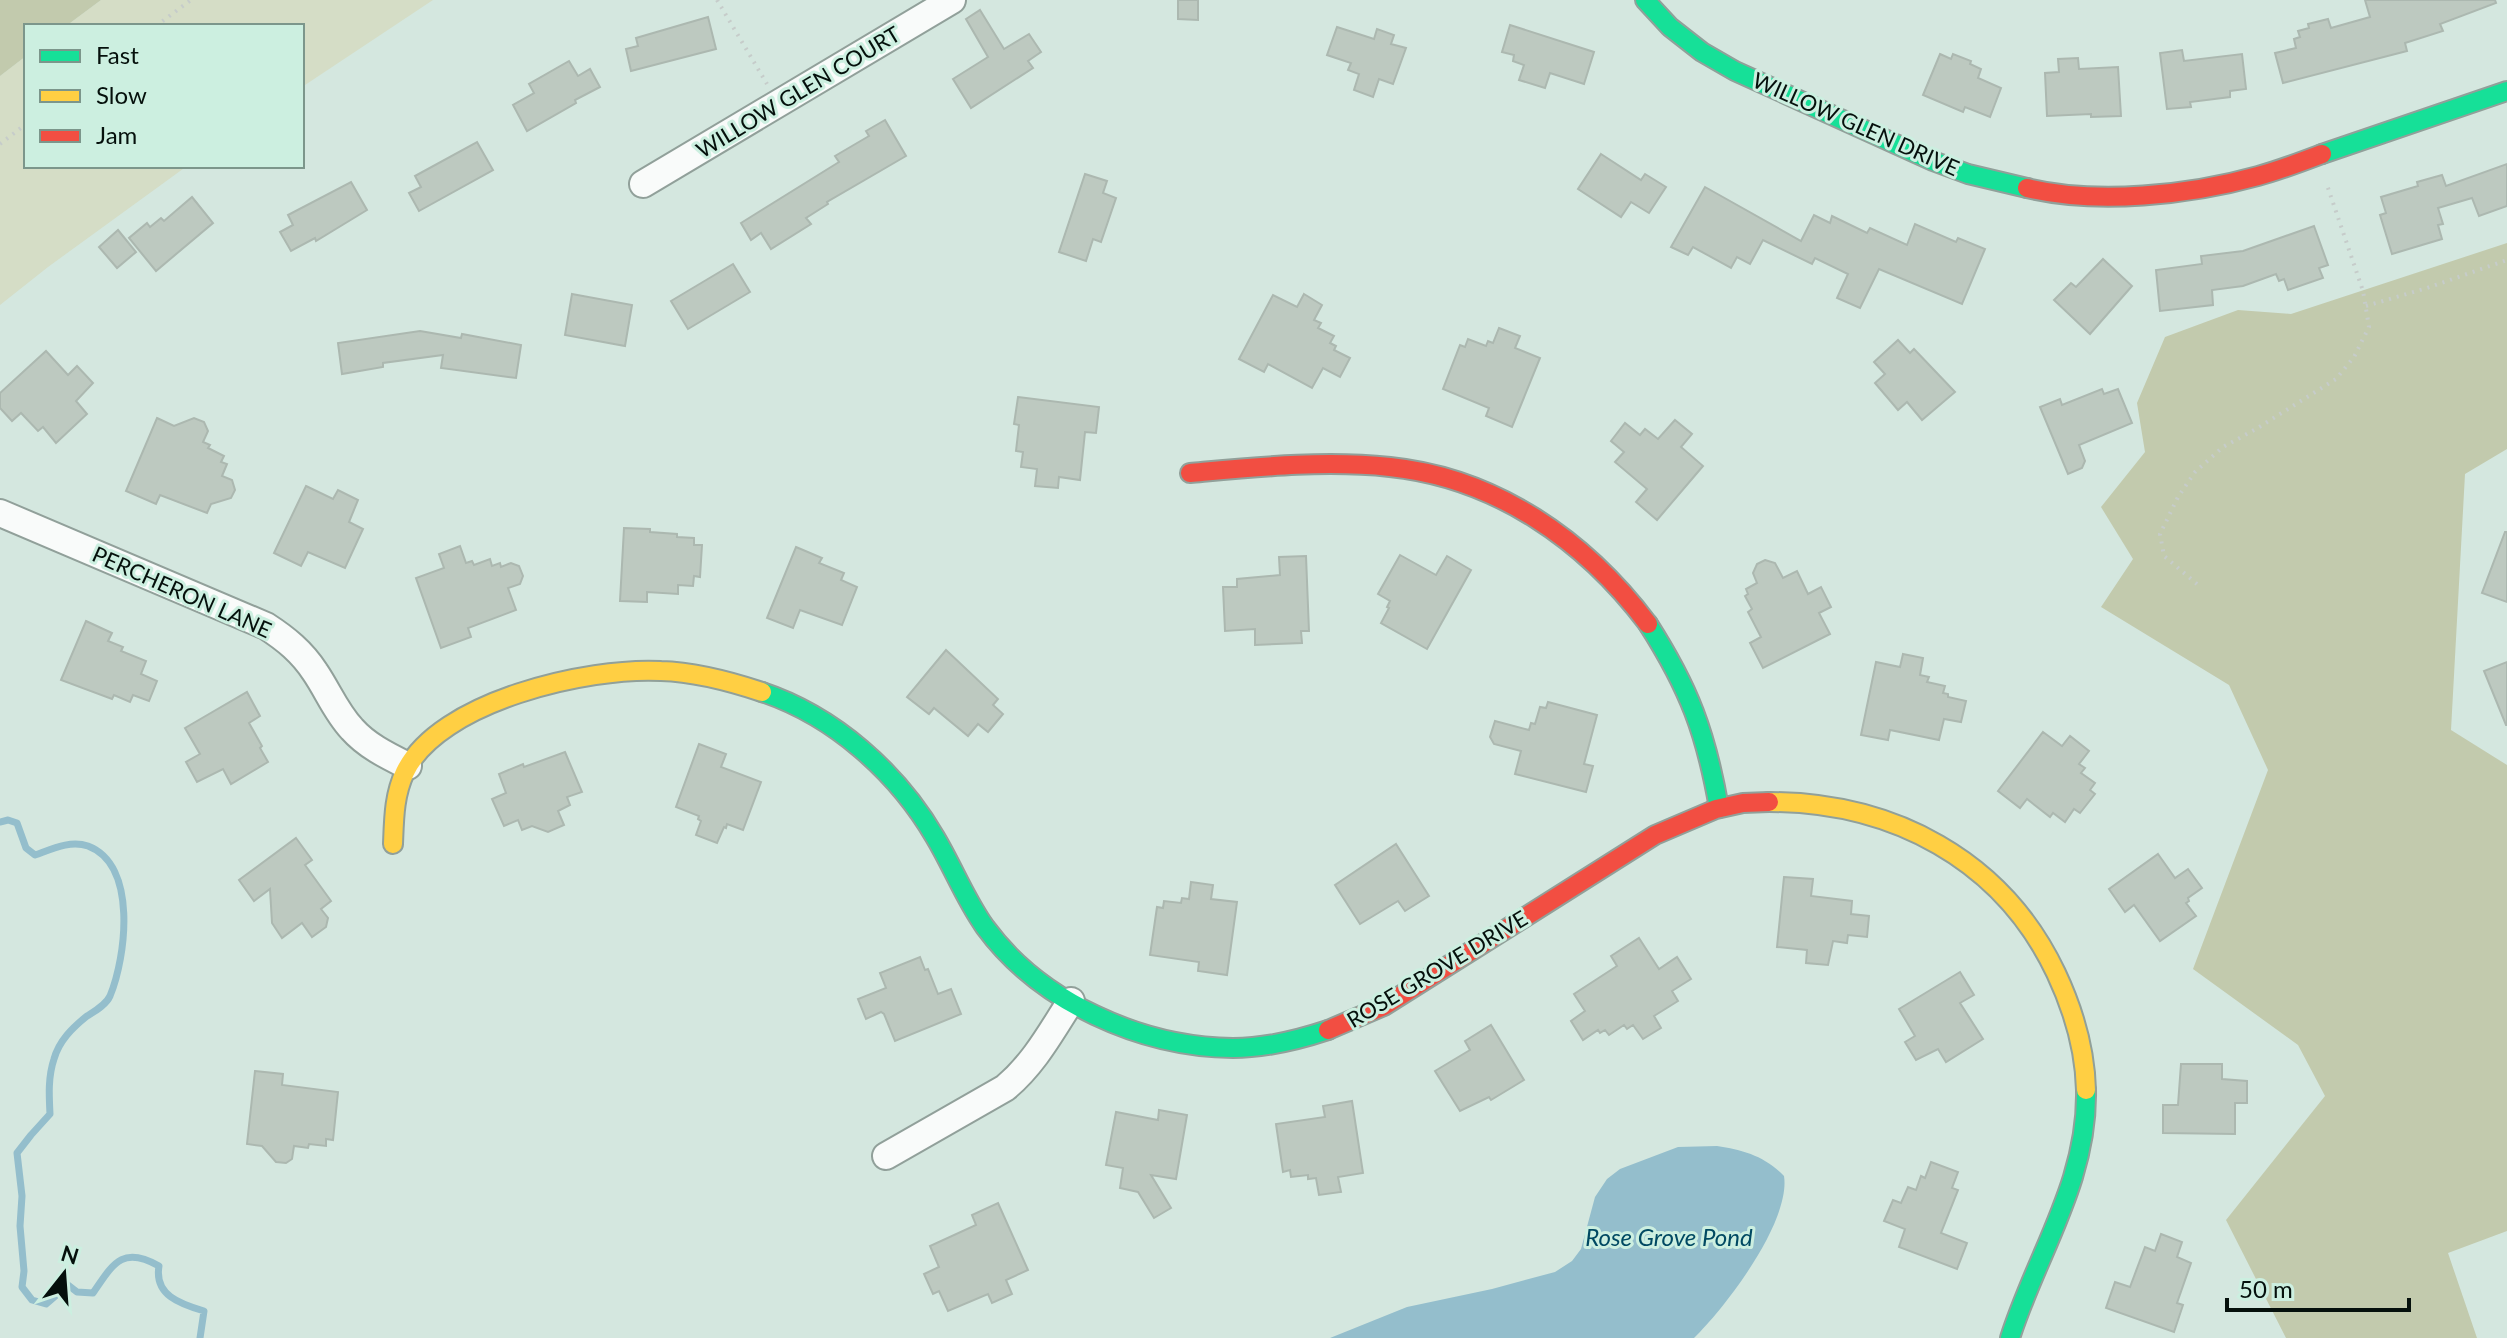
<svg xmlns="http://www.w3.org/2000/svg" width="2507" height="1338" viewBox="0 0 2507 1338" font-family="Lato,sans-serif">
<rect width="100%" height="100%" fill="#d4e7df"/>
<g fill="#d5ddc6">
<path d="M101,0H433L302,87V26H66Z"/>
<path d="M26,56V166H187L48,267L0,305V76Z"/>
</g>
<g fill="#c2caad">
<path d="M0,0H101L66,26H26V56L0,76Z"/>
<path d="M2507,243V449L2465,474L2451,730L2507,765V1231L2448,1253L2477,1338H2286L2226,1220L2325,1096L2298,1045L2193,969L2268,770L2229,685L2101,607L2133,559L2101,507L2145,452L2137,403L2165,337L2238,310L2291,314Z"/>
</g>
<path fill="#94becc" d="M1717,1146C1743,1150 1765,1156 1784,1176C1791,1221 1726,1307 1694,1338H1330L1407,1307L1492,1289L1555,1272L1572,1261L1581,1249L1595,1197L1607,1179L1620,1169L1678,1147Z"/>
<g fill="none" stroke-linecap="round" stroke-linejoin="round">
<path stroke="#94becc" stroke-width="7" d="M0,822L8,820L17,823L26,848L35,855C52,849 70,840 88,846C138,865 126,957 110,996C106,1005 95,1011 87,1016C72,1028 59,1041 54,1059C48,1077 49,1095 50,1114L31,1135L17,1153L22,1196L20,1226L24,1271L22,1287L32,1300L46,1304L68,1285L77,1292L93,1293C113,1264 122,1245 159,1266C154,1295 180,1304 204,1311L200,1338"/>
</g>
<g fill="#bdc9c0" stroke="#acb8b0" stroke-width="2">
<path d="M1178,0H1198V20L1178,19Z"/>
<path d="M2365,0H2495L2496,3L2440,24L2443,31L2405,43L2407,51L2283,83L2275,53L2296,48L2294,39L2300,37L2298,31L2309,28L2308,24L2328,19L2331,28L2370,17Z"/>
<path d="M980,10L1004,49L1029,34L1041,52L1028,61L1033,68L971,108L953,79L988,57L966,19Z"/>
<path d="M708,17L716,49L631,71L626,49L638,46L636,38Z"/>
<path d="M1510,25L1594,52L1584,84L1550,73L1545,88L1519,80L1524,65L1513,61L1514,55L1502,52Z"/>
<path d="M1337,27L1374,39L1377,29L1394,35L1391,44L1406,48L1393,84L1379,79L1373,97L1354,90L1359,74L1348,70L1351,63L1327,55Z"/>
<path d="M2182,50L2184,61L2242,54L2246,89L2230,91V97L2190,102L2191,107L2167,109L2160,53Z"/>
<path d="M1940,54L1951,59L1953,54L1971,61L1970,64L1981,69L1978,78L2001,88L1990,117L1965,107L1963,112L1923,95Z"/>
<path d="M2078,58L2079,69L2118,67L2121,116L2091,117V114L2047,116L2045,73L2059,72L2058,59Z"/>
<path d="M569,61L578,76L590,69L600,87L575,100L576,103L527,131L513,105L534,93L529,84Z"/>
<path d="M885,120L906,156L827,202L828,204L806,218L811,224L771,249L761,233L751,240L741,223L839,162L835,156L869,136L866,131Z"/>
<path d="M477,142L493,170L419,211L409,193L421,187L415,176Z"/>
<path d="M1601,154L1641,180L1645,174L1666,187L1649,213L1631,202L1621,217L1578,189Z"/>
<path d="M2507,164V206L2479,216L2472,198L2438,208L2443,224L2438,225L2442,239L2392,254L2380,215L2386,213L2381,197L2418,186L2417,182L2442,175L2446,186Z"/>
<path d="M1085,174L1107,181L1103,193L1116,198L1101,242L1093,239L1086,261L1059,252Z"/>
<path d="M351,182L367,210L316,241L315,238L291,251L280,232L293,225L288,215Z"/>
<path d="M1705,187L1801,241L1814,215L1830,223L1832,216L1867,233L1870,228L1907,245L1915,224L1956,242L1958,238L1985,249L1962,304L1879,269L1860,308L1837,298L1848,274L1815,258L1812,264L1763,240L1750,264L1737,257L1731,268L1693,247L1688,255L1671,247Z"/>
<path d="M192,197L213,223L156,271L129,238L147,223L150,227L161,218L164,221Z"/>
<path d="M2314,226L2328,265L2319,268L2323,278L2288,290L2284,279L2279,281L2276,274L2243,286L2212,290L2213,305L2160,311L2156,270L2202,264L2201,256L2243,251Z"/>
<path d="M118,230L136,252L117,268L99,247Z"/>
<path d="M2103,259L2132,286L2090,334L2054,300L2071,283L2076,287Z"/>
<path d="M733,264L750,292L688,329L671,301Z"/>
<path d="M572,294L632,305L625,346L565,335Z"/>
<path d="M1304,294L1322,305L1314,320L1321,323L1318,328L1334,336L1330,343L1336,346L1334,350L1350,358L1340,377L1323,368L1312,388L1268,364L1264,372L1239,359L1273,295L1297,307Z"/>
<path d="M1499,328L1520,336L1515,348L1540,358L1512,427L1486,416L1489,408L1443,389L1460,345L1465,347L1468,339L1486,346L1488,341L1493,343Z"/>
<path d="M420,331L461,338L462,334L521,345L516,378L441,368L443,355L383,363V367L342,374L338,343Z"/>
<path d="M1898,340L1910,353L1914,349L1955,392L1922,420L1907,402L1898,410L1875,383L1885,374L1874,362Z"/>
<path d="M46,351L68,375L77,366L93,383L76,401L87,414L56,443L43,427L38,431L21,413L12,421L0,408V393Z"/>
<path d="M2102,389L2104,394L2118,389L2132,423L2079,445L2085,461L2082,468L2068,474L2040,407L2060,399L2062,405Z"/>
<path d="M1018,397L1099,407L1096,433L1085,432L1080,480L1059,477L1058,488L1035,486L1037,469L1021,467L1023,452L1016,451L1019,425L1014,424Z"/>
<path d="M157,418L174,426L194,418L204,422L208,431L203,442L210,445L208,448L224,456L221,462L227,464L222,476L232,480L235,490L231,498L211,504L207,513L160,495L156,504L126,491Z"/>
<path d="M1675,420L1692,434L1681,447L1703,466L1657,520L1636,502L1647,489L1615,462L1624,452L1611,441L1625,423L1640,435L1645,429L1658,439Z"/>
<path d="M306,486L333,499L338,490L358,500L349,522L363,529L345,568L308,552L301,566L274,553Z"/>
<path d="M624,528L650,529V532L677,534V537L694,538V545H702L700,577L694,576L693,586L678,585V594L647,592V602L620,601Z"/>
<path d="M2505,532H2507V602L2482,593Z"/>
<path d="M460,546L466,563L472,561L474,565L490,559L492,566L500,563L501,567L511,563L519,566L523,576L520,584L508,588L516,610L468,628L471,637L441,648L416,578L444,568L439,554Z"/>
<path d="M796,547L822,558L819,563L844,573L841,580L857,587L842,625L800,610L793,628L767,618Z"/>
<path d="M1400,555L1436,575L1447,556L1471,570L1427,649L1381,623L1389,608L1387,607L1390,601L1378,594Z"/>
<path d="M1306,556L1309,631H1301L1302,643L1255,645V629L1225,631L1223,587H1237V579L1280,575L1279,557Z"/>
<path d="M1765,560L1775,563L1783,578L1797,571L1808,594L1821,587L1831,607L1819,613L1830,634L1763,668L1750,643L1761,637L1748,612L1752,609L1745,596L1748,594L1746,589L1757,583L1753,573L1757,564Z"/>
<path d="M86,621L112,633L108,641L123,647L121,651L146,661L141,674L157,681L149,701L133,695L130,702L114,695L112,699L61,680Z"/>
<path d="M946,650L998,699L993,705L1003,714L988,732L978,724L968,736L934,708L929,714L907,697Z"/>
<path d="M1903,654L1923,658L1920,675L1929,677L1927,682L1945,686L1943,693L1948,694V697L1966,701L1961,722L1944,719L1939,740L1890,730L1888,740L1861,735L1876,662L1900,667Z"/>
<path d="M2507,662V725H2506L2484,671Z"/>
<path d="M247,692L260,716L249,723L262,746L260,748L268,762L231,784L223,769L197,782L186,762L200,754L185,728Z"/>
<path d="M1548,702L1597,715L1584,764L1593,766L1586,792L1515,774L1521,751L1494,744L1490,737L1495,721L1529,730L1531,723L1535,724L1540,707L1546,708Z"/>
<path d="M2043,732L2062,746L2070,736L2089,751L2079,764L2085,768L2081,773L2095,783L2090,790L2095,794L2080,813L2074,809L2065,822L2053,813L2050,817L2027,799L2020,808L1998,791Z"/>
<path d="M699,744L726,754L721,767L761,782L743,830L727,824L726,828L724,827L717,843L696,835L701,821L698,819L699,816L676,807Z"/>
<path d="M565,752L582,792L567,797L570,805L558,811L564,825L548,832L532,826L522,830L518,820L504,826L492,799L506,793L499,774L523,764L524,767Z"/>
<path d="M296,838L312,860L305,865L331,901L321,909L328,918L326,927L312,937L302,923L282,938L272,923L270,889L254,901L239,880Z"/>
<path d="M1396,844L1429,896L1405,911L1398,901L1360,924L1335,885Z"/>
<path d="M2158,854L2175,878L2188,869L2202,888L2188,898L2189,901L2186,903L2196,916L2160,941L2134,905L2125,912L2109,889Z"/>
<path d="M1784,877L1813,879L1811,896L1852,901L1851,914L1869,916L1867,937L1848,935L1847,943L1833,941L1828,965L1806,963L1807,950L1777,947Z"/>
<path d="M1191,882L1213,885L1211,899L1237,902L1227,975L1198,971L1199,962L1150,955L1157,907L1163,908L1164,901L1181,903L1182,898L1189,899Z"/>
<path d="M1639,938L1659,969L1677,957L1691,979L1672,991L1678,1001L1654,1016L1661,1028L1643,1039L1633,1025L1627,1029L1624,1025L1609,1035L1605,1030L1600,1033L1598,1030L1583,1040L1571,1021L1585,1011L1574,994L1617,966L1611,956Z"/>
<path d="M920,957L925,970L928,969L938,994L951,989L961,1014L895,1041L884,1014L881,1012L866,1019L858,999L886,988L880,973Z"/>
<path d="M1960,972L1974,995L1960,1003L1983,1039L1946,1062L1938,1049L1916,1060L1905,1042L1915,1036L1899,1009Z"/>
<path d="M1491,1025L1524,1080L1491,1100L1489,1097L1460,1111L1435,1071L1470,1050L1465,1041Z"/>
<path d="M2181,1064H2222V1079L2247,1081V1103H2235V1134L2163,1133V1105H2178Z"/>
<path d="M255,1071L283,1074L282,1085L338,1092L333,1140L326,1139V1146L309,1144L308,1148L294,1146L292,1159L286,1163L276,1162L262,1146L247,1144Z"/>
<path d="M1352,1101L1363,1173L1338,1177L1341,1192L1319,1195L1316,1178L1308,1179V1175L1291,1177L1290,1170L1283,1172L1276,1124L1325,1117L1323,1106Z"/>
<path d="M1159,1110L1187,1115L1176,1179L1151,1175L1171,1208L1154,1218L1138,1192L1120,1188L1123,1168L1106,1165L1116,1112L1158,1120Z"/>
<path d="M1931,1162L1958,1172L1952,1188L1958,1190L1941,1233L1967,1243L1957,1269L1899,1247L1905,1229L1884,1221L1893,1200L1901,1203L1908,1187L1916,1190L1921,1176L1925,1178Z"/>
<path d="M998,1203L1028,1270L1006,1280L1012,1294L992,1303L988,1294L948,1311L939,1291L933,1294L924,1274L939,1267L930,1246L976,1225L972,1215Z"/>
<path d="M2161,1234L2182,1242L2177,1257L2191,1263L2177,1303L2183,1305L2174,1332L2106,1308L2115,1282L2130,1287L2145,1247L2155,1251Z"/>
</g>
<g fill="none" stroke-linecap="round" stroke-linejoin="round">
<defs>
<g id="street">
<path d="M643,184L952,0"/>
<path d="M0,513L266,626C286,639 302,652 315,672C328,691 336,712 352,729C367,746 388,756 408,766"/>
<path d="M886,1156L1005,1088C1034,1064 1051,1032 1071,1001"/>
</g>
<g id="fast">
<path d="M1645,0L1670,27L1702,52L1735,71L1933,161L1968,174L2027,188"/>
<path d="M2322,154L2507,91"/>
<path d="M1648,624C1689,688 1706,733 1719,808"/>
<path d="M762,692C834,716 897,772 935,837C953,867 965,899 985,927C1040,1002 1141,1047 1233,1048C1265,1048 1298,1040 1328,1030"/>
<path d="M2010,1338C2037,1253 2088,1182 2086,1090"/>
</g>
<g id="slow">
<path d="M1769,802C1892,802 2002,859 2056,973C2073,1009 2085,1049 2086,1090"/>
<path d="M393,844C394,819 394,795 405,772C439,701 588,667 661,671C696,672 729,681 762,692"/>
</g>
<g id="jam">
<path d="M2027,188C2097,205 2190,195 2258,176C2280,170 2301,162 2322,154"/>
<path d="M1190,473C1257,467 1324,460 1390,467C1496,478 1585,540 1648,624"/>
<path d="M1328,1030L1384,1006L1655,835L1716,809L1743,803L1769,802"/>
</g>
</defs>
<use href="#street" stroke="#91a09a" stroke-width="30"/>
<use href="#fast" stroke="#91a09a" stroke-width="22"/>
<use href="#slow" stroke="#91a09a" stroke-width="22"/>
<use href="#jam" stroke="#91a09a" stroke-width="22"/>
<g stroke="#c6ccca" stroke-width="4" stroke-dasharray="2 6" stroke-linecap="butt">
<path d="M717,0L767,84"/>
<path d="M156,26L191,0"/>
<path d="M0,144L26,124"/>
<path d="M2366,306L2427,288L2507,260"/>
<path d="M2197,584L2164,556L2160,534L2178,497L2195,472L2223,447L2256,429L2336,379L2354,357L2369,327L2363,291L2327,185"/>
</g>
<use href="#street" stroke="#f9fbfa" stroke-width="26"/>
<use href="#fast" stroke="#16e098" stroke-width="18"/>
<use href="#slow" stroke="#ffcf43" stroke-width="18"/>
<use href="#jam" stroke="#f24e42" stroke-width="18"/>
</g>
<g text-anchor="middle" stroke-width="6" stroke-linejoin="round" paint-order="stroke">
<g font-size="22" fill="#05100c" stroke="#ccefe0">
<text transform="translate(798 92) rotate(-31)" y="8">WILLOW GLEN COURT</text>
<text transform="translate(1856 124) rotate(24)" y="8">WILLOW GLEN DRIVE</text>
<text transform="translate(182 592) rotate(24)" y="8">PERCHERON LANE</text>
<text transform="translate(1437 969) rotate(-31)" y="8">ROSE GROVE DRIVE</text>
</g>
<g font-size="24" font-style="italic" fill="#004962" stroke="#ccefe0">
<text x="1669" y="1246">Rose Grove Pond</text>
</g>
</g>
<rect x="24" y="24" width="280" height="144" fill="#ccefe0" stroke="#7c968b" stroke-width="2"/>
<rect x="40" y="50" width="40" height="12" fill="#16e098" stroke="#7c968b" stroke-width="2"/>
<text x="96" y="64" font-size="24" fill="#05100c">Fast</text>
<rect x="40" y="90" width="40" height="12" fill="#ffcf43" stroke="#7c968b" stroke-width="2"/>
<text x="96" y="104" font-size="24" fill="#05100c">Slow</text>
<rect x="40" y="130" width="40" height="12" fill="#f24e42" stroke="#7c968b" stroke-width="2"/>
<text x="96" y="144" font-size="24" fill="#05100c">Jam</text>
<g transform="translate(64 1274) rotate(17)" stroke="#ccefe0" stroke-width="6" paint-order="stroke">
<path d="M0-6L14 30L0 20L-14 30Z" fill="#05100c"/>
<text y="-12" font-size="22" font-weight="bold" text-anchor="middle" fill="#05100c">N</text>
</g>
<path d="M2227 1298v12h182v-12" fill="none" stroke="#05100c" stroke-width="4"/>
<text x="2239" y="1298" font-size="24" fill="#05100c" stroke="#ccefe0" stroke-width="6" paint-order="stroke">50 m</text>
</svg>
